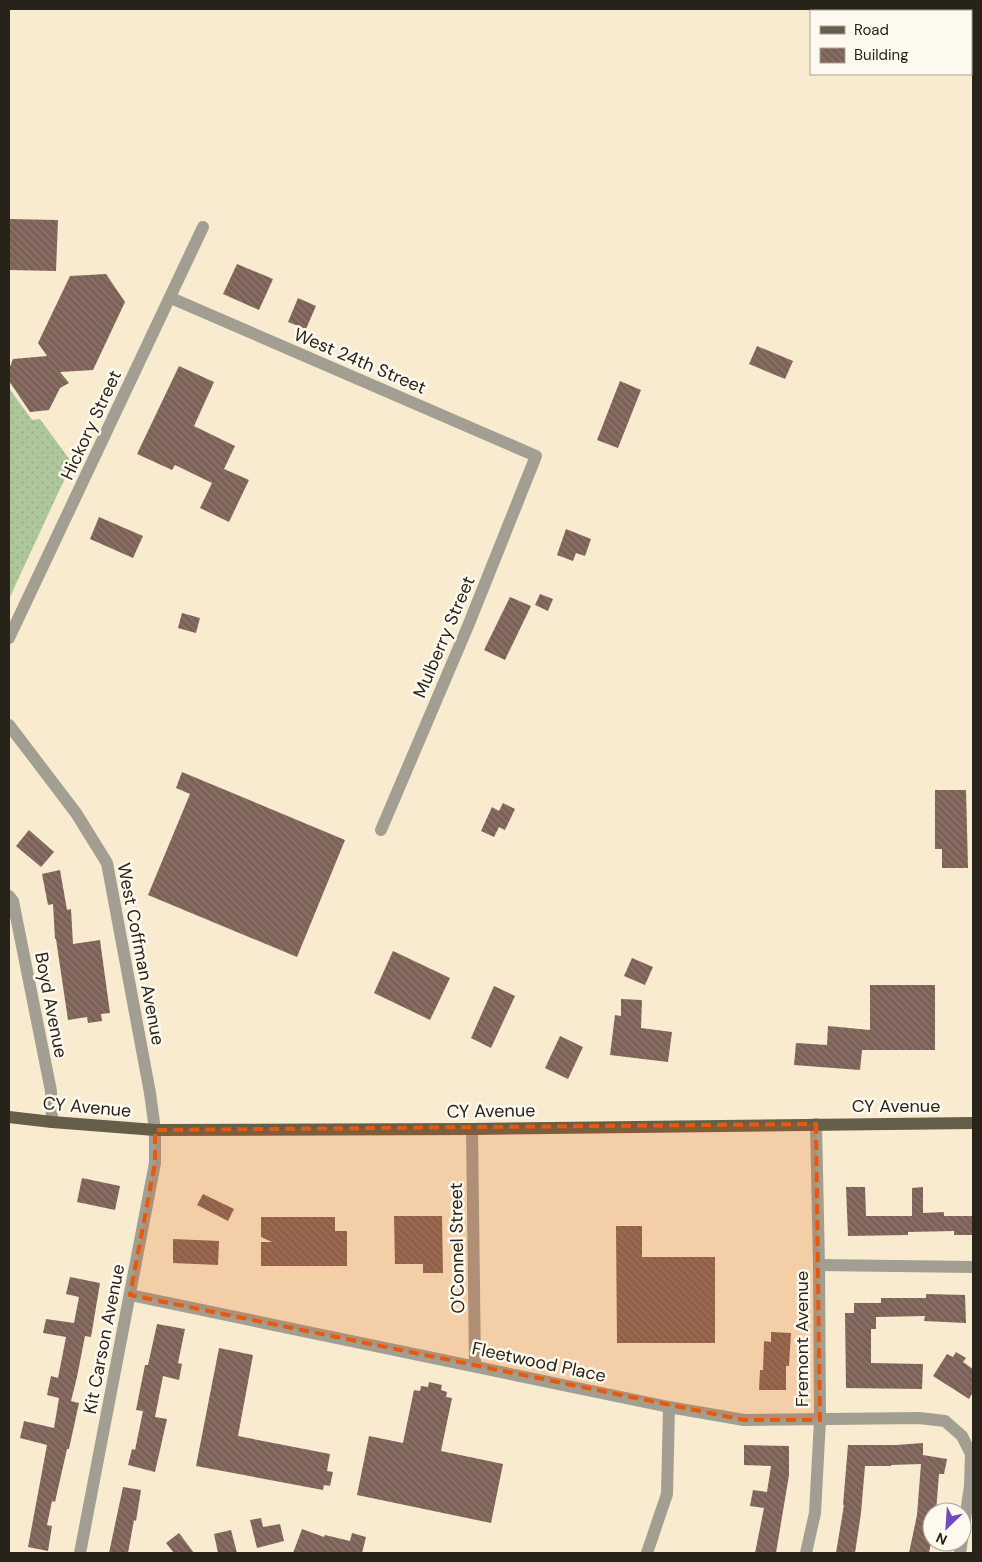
<svg xmlns="http://www.w3.org/2000/svg" width="982" height="1562" viewBox="0 0 982 1562" font-family="'DM Sans',sans-serif">
<defs>
<pattern id="grass-dots" width="8" height="8" patternUnits="userSpaceOnUse" patternTransform="scale(1.25)"><rect width="8" height="8" fill="#adc79a"/><path d="M2 2h.1M6 6h.1" fill="none" stroke="#95ab84" stroke-width="1.8" stroke-linecap="round"/></pattern>
<pattern id="building-back-hatch" width="6" height="6" patternUnits="userSpaceOnUse" patternTransform="scale(1.25)"><rect width="6" height="6" fill="#7d6157"/><path d="M-1 5l2 2M0 0l6 6M5-1l2 2" fill="none" stroke="#8d7870"/></pattern>
</defs>
<rect width="100%" height="100%" fill="#f8ebcf"/>
<path fill="url(#grass-dots)" d="M9,388L32,420L40,419L72,463L9,599Z"/>
<g fill="url(#building-back-hatch)">
<path d="M9,219L58,220L56,271L9,270Z"/>
<path d="M237,264L273,279L259,310L223,294Z"/>
<path d="M106,274L125,302L93,370L60,372L69,383L60,388L49,410L30,412L9,381V369L13,359L47,356L38,343L70,276Z"/>
<path d="M298,298L316,306L306,329L288,322Z"/>
<path d="M757,346L793,361L785,379L749,364Z"/>
<path d="M179,366L214,382L194,426L235,446L224,469L249,480L229,522L200,508L212,483L175,465L172,470L137,454Z"/>
<path d="M620,381L641,390L618,448L597,440Z"/>
<path d="M99,517L143,536L133,558L90,539Z"/>
<path d="M566,529L591,539L585,556L576,553L573,561L557,555Z"/>
<path d="M540,594L553,599L548,611L535,605Z"/>
<path d="M510,597L531,606L505,660L484,650Z"/>
<path d="M182,613L200,618L196,633L178,628Z"/>
<path d="M182,772L345,840L297,957L148,895L190,794L176,788Z"/>
<path d="M935,790H966L968,868H942V849H935Z"/>
<path d="M503,803L515,809L505,830L499,827L494,837L481,831L492,807L499,811Z"/>
<path d="M29,830L54,852L41,867L16,846Z"/>
<path d="M60,870L67,910L71,909L73,944L100,940L110,1013L101,1014L102,1021L88,1023L87,1017L68,1020L56,939H55L53,904L48,905L42,874Z"/>
<path d="M393,951L450,978L430,1020L374,993Z"/>
<path d="M632,958L653,967L645,985L624,976Z"/>
<path d="M870,985H935V1050H862L860,1070L794,1065L796,1043L827,1045L828,1026L870,1030Z"/>
<path d="M494,986L515,996L491,1048L471,1038Z"/>
<path d="M621,999L642,1000L641,1028L672,1032L668,1062L610,1055L615,1015L621,1016Z"/>
<path d="M560,1036L583,1047L568,1079L545,1068Z"/>
<path d="M82,1178L120,1186L115,1210L77,1202Z"/>
<path d="M846,1187H865L866,1216H912V1188L923,1187V1213L944,1212V1216H973V1235H954V1231L908,1232V1235L848,1236Z"/>
<path d="M203,1194L234,1209L228,1221L197,1205Z"/>
<path d="M394,1216H442L443,1273H423V1264H395Z"/>
<path d="M261,1217H335V1231H347V1266H261V1242H272L261,1237Z"/>
<path d="M616,1226H642V1257H715V1343H617Z"/>
<path d="M173,1239L219,1241L218,1265L173,1263Z"/>
<path d="M70,1277L100,1283L91,1337L85,1336L77,1377L71,1401L79,1403L69,1449H67L55,1502L52,1501L47,1525L52,1526L48,1551L28,1547L47,1445L20,1438L24,1421L54,1428L59,1398L47,1395L51,1376L58,1378L66,1337L43,1333L46,1319L74,1323L79,1297L66,1294Z"/>
<path d="M926,1294L965,1295L966,1323L924,1321L925,1316L876,1317V1329H871V1363L923,1364L922,1389L846,1388L845,1313H854V1303H881V1298H926Z"/>
<path d="M157,1324L185,1329L178,1363L182,1364L179,1380L163,1376L155,1417L167,1419L155,1472L128,1465L132,1449L135,1450L143,1411L136,1410L145,1365H148Z"/>
<path d="M771,1332L791,1333L789,1366H786V1390H759L760,1370H763L764,1341L771,1342Z"/>
<path d="M219,1348L253,1355L238,1436L330,1454L327,1471L333,1472L330,1486L324,1485L323,1490L196,1466Z"/>
<path d="M956,1352L966,1358L963,1362L973,1369V1392L969,1399L933,1376L947,1354L953,1357Z"/>
<path d="M429,1382L442,1385L441,1390L447,1392L446,1397L452,1398L441,1451L503,1464L491,1523L357,1495L369,1436L403,1443L414,1390L420,1391L421,1386L428,1387Z"/>
<path d="M923,1443V1455L947,1459L944,1474H939L936,1512H932V1537L929,1553H909L917,1515L921,1464L891,1465V1466H865L861,1513L855,1553H836L844,1505H843L848,1445H896Z"/>
<path d="M744,1445L789,1446V1475L776,1553H755L764,1508L750,1506L753,1490L767,1492L771,1466L744,1465Z"/>
<path d="M123,1487L141,1490L136,1521L134,1520L128,1553H109Z"/>
<path d="M261,1518L263,1527L280,1524L284,1541L257,1548L250,1520Z"/>
<path d="M302,1529L324,1537L325,1535L350,1541L352,1533L366,1537L362,1553H293Z"/>
<path d="M231,1530L237,1553H218L214,1534Z"/>
<path d="M179,1533L194,1553H174L166,1543Z"/>
</g>
<g fill="none" stroke-linecap="round" stroke-linejoin="round">
<g stroke="#a29e92" stroke-width="12">
<path d="M171,298L536,456L468,626L381,830"/>
<path d="M9,638L203,227"/>
<path d="M9,725L76,813L107,863L150,1093L155,1130V1163L80,1553"/>
<path d="M9,896L13,901L51,1091L52,1122"/>
<path d="M472,1129L475,1366"/>
<path d="M819,1265L973,1267"/>
<path d="M130,1295L669,1407L744,1420L919,1418L945,1421L962,1436L971,1454L970,1486L960,1553"/>
<path d="M647,1553L667,1494L669,1407"/>
<path d="M806,1553L815,1513L820,1420L819,1265L816,1124"/>
</g>
<path stroke="#665e49" stroke-width="12" d="M9,1117L52,1122L155,1130L472,1129L973,1123"/>
</g>
<path fill="#e8590c" fill-opacity="0.2" stroke="#e8590c" stroke-width="4" stroke-dasharray="10 6" stroke-linejoin="round" d="M816,1124L820,1420H744L130,1295L155,1163V1130Z"/>
<g text-anchor="middle" stroke-width="5" stroke-linejoin="round" paint-order="stroke">
<g font-size="18" fill="#282319" stroke="#fef9ee">
<text transform="translate(360 361) rotate(23)" y="6">West 24th Street</text>
<text transform="translate(91 425) rotate(-65)" y="6">Hickory Street</text>
<text transform="translate(444 637) rotate(-67)" y="6">Mulberry Street</text>
<text transform="translate(141 954) rotate(79)" y="6">West Coffman Avenue</text>
<text transform="translate(51 1005) rotate(79)" y="6">Boyd Avenue</text>
<text x="896" y="1112">CY Avenue</text>
<text transform="translate(87 1107) rotate(5)" y="6">CY Avenue</text>
<text transform="translate(491 1111) rotate(-1)" y="6">CY Avenue</text>
<text transform="translate(457 1248) rotate(-91)" y="6">O'Connel Street</text>
<text transform="translate(104 1339) rotate(-79)" y="6">Kit Carson Avenue</text>
<text transform="translate(802 1339) rotate(-90)" y="6">Fremont Avenue</text>
<text transform="translate(539 1362) rotate(12)" y="6">Fleetwood Place</text>
</g>
</g>
<rect width="982" height="1562" fill="none" stroke="#282319" stroke-width="20"/>
<rect x="810" y="10" width="162" height="65" fill="#fef9ee" stroke="#a8a399"/>
<rect x="820" y="26" width="25" height="8" fill="#665e49" stroke="#a8a399"/>
<text x="854" y="35" font-size="15" fill="#282319">Road</text>
<rect x="820" y="48" width="25" height="15" fill="url(#building-back-hatch)" stroke="#a8a399"/>
<text x="854" y="60" font-size="15" fill="#282319">Building</text>
<g transform="translate(947 1527) rotate(205)"><circle r="24" fill="#fef9ee" stroke="#a8a399"/>
<path d="M0-4L9 19L0 12L-9 19Z" fill="#7648c0"/>
<text y="-8" font-size="14" font-weight="bold" text-anchor="middle" fill="#282319">N</text>
</g>
</svg>
